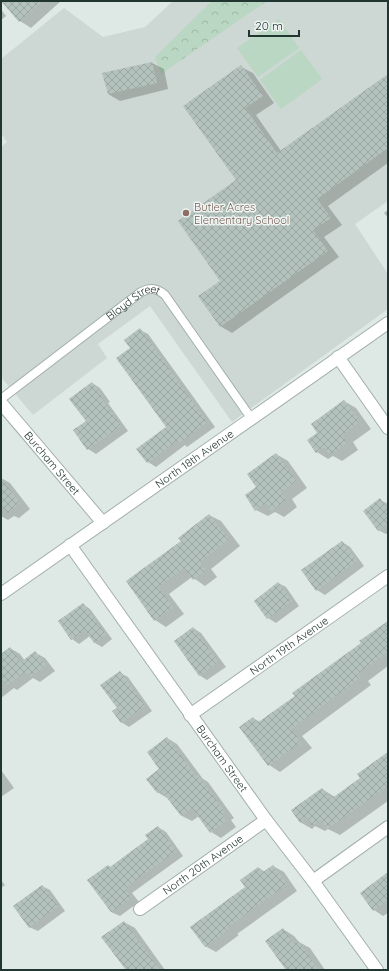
<svg xmlns="http://www.w3.org/2000/svg" width="389" height="971" viewBox="0 0 389 971" font-family="Quicksand,sans-serif">
<defs>
<pattern id="forest-crowns" width="20" height="18" patternUnits="userSpaceOnUse"><rect width="20" height="18" fill="#b9d7c2"/><path d="M2 6a3 3 0 1 1 6 0M12 15a3 3 0 1 1 6 0" fill="none" stroke="#9fb9a7"/></pattern>
<pattern id="building-cross-hatch" width="8" height="8" patternUnits="userSpaceOnUse"><rect width="8" height="8" fill="#b4c2bd"/><path d="M0 0l8 8M0 8l8-8" fill="none" stroke="#9aa7a3"/></pattern>
</defs>
<rect width="100%" height="100%" fill="#dee8e4"/>
<path fill="#cdd7d3" d="M173,1H388V201L355,224L388,274V309L232,422L150,306L98,344L107,358L33,415L1,377V147L7,142L1,133V59L64,8L103,37L145,27Z"/>
<path fill="url(#forest-crowns)" d="M212,1H267L161,74L155,57Z"/>
<g fill="#b9d7c2">
<path d="M279,19L299,48L258,77L237,48Z"/>
<path d="M301,50L322,79L281,109L260,80Z"/>
</g>
<g fill="#0003">
<path d="M2,1H61L31,28L20,21Z"/>
<path d="M1,9L6,16L1,20Z"/>
<path d="M152,63L164,69L168,89L120,101L108,94Z"/>
<path d="M241,67L253,73L274,103L256,115L281,151L388,75V163L328,206L342,225L324,237L339,257L232,333L220,326L221,281L237,181Z"/>
<path d="M388,210V218L384,213Z"/>
<path d="M140,330L148,334L215,427L187,447L185,445L156,467L148,462L167,427Z"/>
<path d="M92,383L100,388L110,402L108,403L128,431L96,454L88,449L74,431L87,421Z"/>
<path d="M344,401L356,408L371,429L353,442L358,450L342,461L333,456L328,459L317,452L308,440L318,433Z"/>
<path d="M276,454L288,461L307,488L292,499L297,507L284,517L275,512L268,516L256,510L258,488Z"/>
<path d="M1,478L10,483L30,509L19,518L14,516L8,520L1,516Z"/>
<path d="M380,500L388,504V533L386,534L378,530Z"/>
<path d="M209,515L221,521L240,546L211,569L217,577L205,586L192,577L169,594L184,614L166,627L155,620L127,581L182,542Z"/>
<path d="M342,542L350,547L364,566L325,595L317,590Z"/>
<path d="M278,583L286,587L299,606L276,623L268,618Z"/>
<path d="M83,604L90,609L112,639L102,647L95,643L90,636L79,644L72,639Z"/>
<path d="M388,622V666L368,681L371,685L302,736L312,748L280,772L269,765L253,718L260,722L296,696Z"/>
<path d="M193,628L201,633L226,667L207,680L199,675Z"/>
<path d="M10,648L20,654L25,661L36,653L45,658L55,671L40,682L33,678L17,690L14,688L1,698V655Z"/>
<path d="M120,673L128,677L152,711L129,727L121,722L118,708Z"/>
<path d="M167,738L177,744L203,779L208,782L234,818L231,820L236,827L221,838L211,832L199,816L192,821L182,816L168,797L167,798L157,792Z"/>
<path d="M388,753V801L340,835L328,829L325,831L315,826L312,829L300,822L322,789L335,797L362,778Z"/>
<path d="M1,770L14,788L1,797Z"/>
<path d="M158,827L166,832L183,856L132,893L139,902L120,916L111,912L89,881L111,868L150,839Z"/>
<path d="M273,866L284,872L297,891L237,934L239,935L216,952L205,946L247,887L259,868L265,872Z"/>
<path d="M388,873V913L383,916L374,910L361,893Z"/>
<path d="M1,880L5,885L1,888Z"/>
<path d="M42,886L50,890L65,911L38,931L29,927Z"/>
<path d="M124,922L135,928L165,970H127Z"/>
<path d="M283,929L294,936L299,942L310,948L325,970H288Z"/>
</g>
<g fill="url(#building-cross-hatch)">
<path d="M1,1H42L19,22Z"/>
<path d="M152,62L157,83L108,94L102,73Z"/>
<path d="M241,65L263,96L245,108L277,153L388,74V148L317,199L331,218L313,230L328,251L220,327L198,296L220,281L178,221L236,180L183,106Z"/>
<path d="M140,328L207,422L179,443L177,441L147,463L136,449L166,427L116,358L130,348L124,340Z"/>
<path d="M92,382L103,397L101,398L121,426L87,450L73,430L86,421L69,399Z"/>
<path d="M344,400L360,422L342,435L347,443L330,455L324,447L316,453L307,440L317,433L311,424Z"/>
<path d="M276,453L296,481L281,492L286,500L271,511L266,503L255,511L245,495L256,487L247,474Z"/>
<path d="M1,478L20,503L8,513L1,505Z"/>
<path d="M380,498L388,510V523L378,531L363,511Z"/>
<path d="M209,514L229,539L200,562L206,570L193,580L184,568L158,587L173,607L154,621L126,581L181,541L178,538Z"/>
<path d="M342,541L357,561L316,591L301,570Z"/>
<path d="M278,582L292,601L267,619L254,601Z"/>
<path d="M83,603L106,635L94,643L85,630L71,640L58,621Z"/>
<path d="M388,621V652L357,674L360,678L291,729L301,742L268,766L239,727L253,717L257,723L295,696L292,693L361,643L359,641Z"/>
<path d="M193,627L218,662L199,676L174,641Z"/>
<path d="M10,647L21,662L35,651L46,665L30,677L25,672L7,685L1,677V654Z"/>
<path d="M120,671L145,706L121,723L112,711L117,708L100,685Z"/>
<path d="M167,737L196,776L198,775L225,812L222,814L226,821L210,833L192,808L181,816L161,790L157,793L146,779L159,769L147,752Z"/>
<path d="M388,752V786L327,829L321,820L312,826L307,817L300,823L291,810L322,788L331,799L360,778L357,774Z"/>
<path d="M158,826L176,851L125,888L131,898L111,912L87,880L108,865L110,867L148,839L145,835Z"/>
<path d="M273,865L287,884L228,927L229,929L205,947L190,927L245,887L240,880L258,867L263,872Z"/>
<path d="M388,872V900L373,911L360,893Z"/>
<path d="M42,885L58,906L29,928L13,906Z"/>
<path d="M124,921L160,970H126L101,937Z"/>
<path d="M283,928L294,944L298,941L319,970H286L265,941Z"/>
</g>
<g fill="none" stroke-linecap="round" stroke-linejoin="round">
<defs>
<g id="service">
<path id="s1" d="M1,399L141,292C150,287 157,288 165,295L251,418"/>
</g>
<g id="minor">
<path d="M338,357L388,428"/>
<path id="s2" d="M70,545L266,820L313,881L377,970"/>
<path id="s3" d="M190,715L388,576"/>
<path d="M313,881L388,827"/>
<path id="s4" d="M140,909L266,820"/>
</g>
<g id="tertiary">
<path id="s5" d="M1,403L103,523"/>
<path id="s6" d="M1,594L388,323"/>
</g>
</defs>
<use href="#service" stroke="#a2afab" stroke-width="10"/>
<use href="#minor" stroke="#a2afab" stroke-width="14"/>
<use href="#tertiary" stroke="#a2afab" stroke-width="14"/>
<use href="#service" stroke="#fff" stroke-width="8"/>
<use href="#minor" stroke="#fff" stroke-width="12"/>
<use href="#tertiary" stroke="#fff" stroke-width="12"/>
</g>
<circle fill="#8d6e63" stroke="#eef5f2" stroke-width="1.5" cx="186" cy="213" r="4"/>
<g text-anchor="middle" stroke-width="3" stroke-linejoin="round" paint-order="stroke">
<g font-size="11" fill="#785e54" stroke="#eef5f2" text-anchor="start">
<text x="194" y="211">Butler Acres<tspan x="194" dy="13">Elementary School</tspan></text>
</g>
<g font-size="11" fill="#223631" stroke="#eef5f2">
<text dy="4" stroke="none"><textPath href="#s1" startOffset="165">Bloyd Street</textPath></text>
<text dy="4" stroke="none"><textPath href="#s6" startOffset="236">North 18th Avenue</textPath></text>
<text dy="4" stroke="none"><textPath href="#s5" startOffset="79">Burcham Street</textPath></text>
<text dy="4" stroke="none"><textPath href="#s3" startOffset="121">North 19th Avenue</textPath></text>
<text dy="4" stroke="none"><textPath href="#s2" startOffset="262">Burcham Street</textPath></text>
<text dy="4" stroke="none"><textPath href="#s4" startOffset="77">North 20th Avenue</textPath></text>
</g>
</g>
<rect width="389" height="971" fill="none" stroke="#223631" stroke-width="4"/>
<path d="M249 30v6h50v-6" fill="none" stroke="#223631" stroke-width="2"/>
<text x="255" y="30" font-size="12" fill="#223631" stroke="#eef5f2" stroke-width="3" paint-order="stroke">20 m</text>
</svg>
